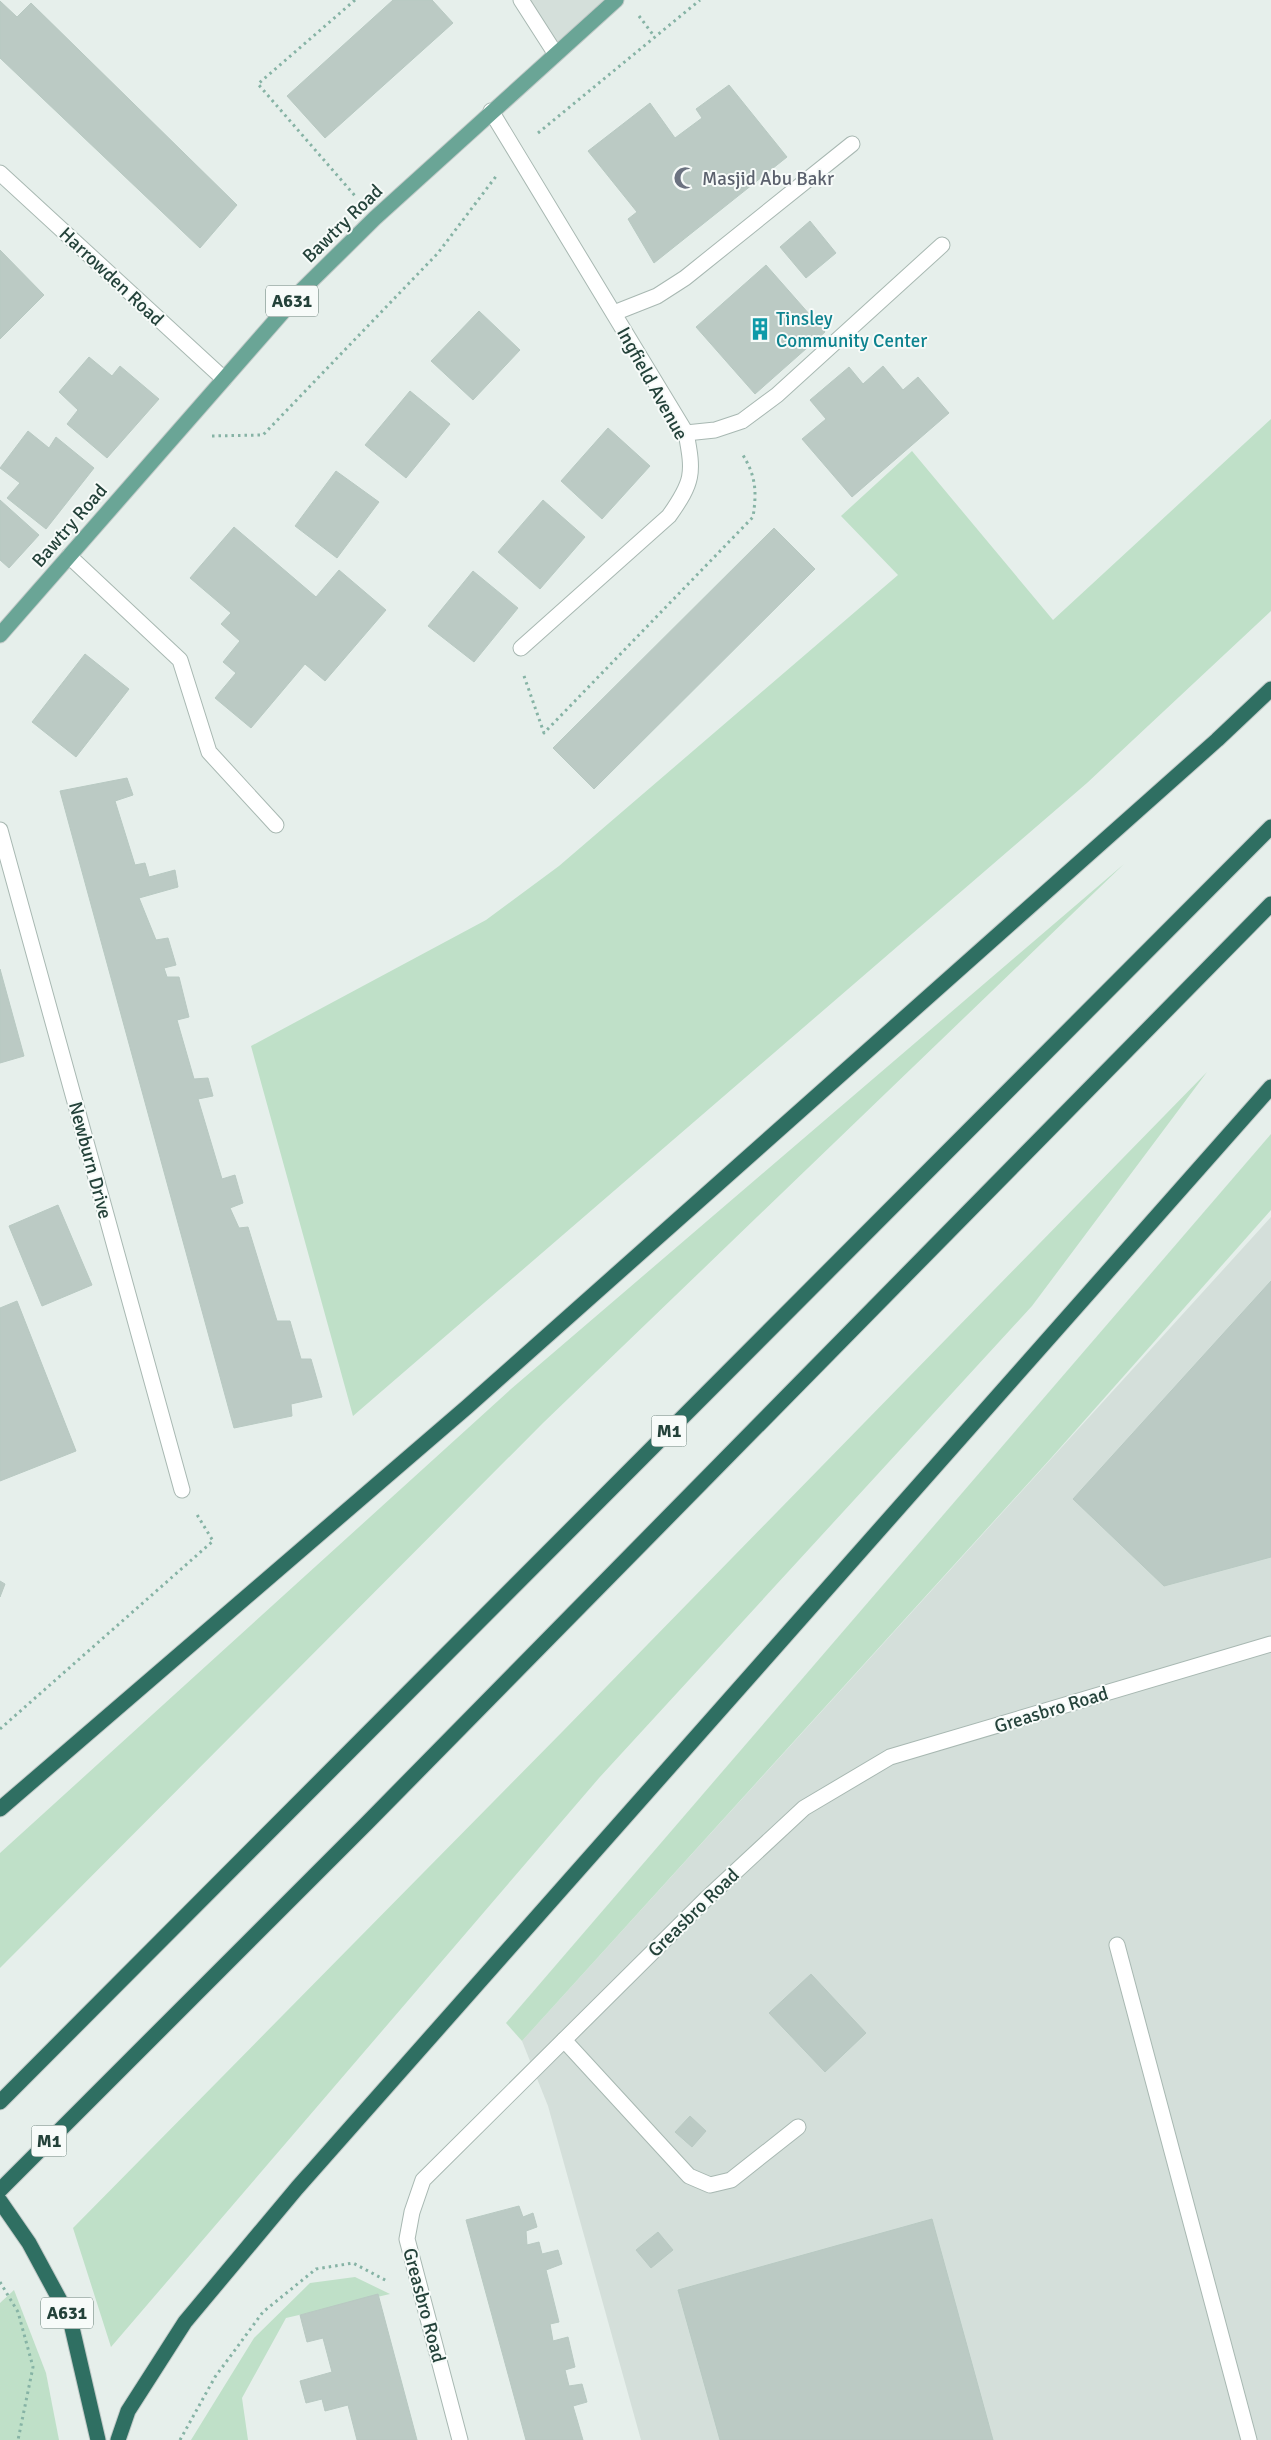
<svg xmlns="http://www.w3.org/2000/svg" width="1271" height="2440" viewBox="0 0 1271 2440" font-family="Signika,sans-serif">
<rect width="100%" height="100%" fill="#e6efeb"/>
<g fill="#d4dfda">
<path d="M521,0H616L555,53Z"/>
<path d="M1271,1217V2440H641L548,2106L522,2041Z"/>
</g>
<g fill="#bfe0c8">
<path d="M1271,419V611L1087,783L353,1416L251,1046L486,920L559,866L898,575L841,516L912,451L1053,620Z"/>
<path d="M1124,864L543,1423L0,1968V1853L511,1389Z"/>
<path d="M1207,1072L1032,1306L599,1778L111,2347L73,2228L563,1731Z"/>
<path d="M1271,1134V1210L1052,1457L522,2041L506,2023Z"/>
<path d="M355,2277L390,2294L286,2318L242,2398L248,2440H191L254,2338L310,2283Z"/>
<path d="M14,2290L46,2373L59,2440H0V2303Z"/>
</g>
<g fill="#bbcac4" stroke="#b8c9c2">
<path d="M393,0H432L453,23L325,138L287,96Z"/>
<path d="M0,1L17,17L31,3L237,205L200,248L0,58Z"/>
<path d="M729,85L787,157L654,263L628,219L637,212L588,151L650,103L675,138L702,118L696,109Z"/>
<path d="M810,221L836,253L806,278L780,247Z"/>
<path d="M0,250L44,295L0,339Z"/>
<path d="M766,265L825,332L755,394L696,327Z"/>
<path d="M479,311L520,350L473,400L431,361Z"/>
<path d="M89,357L112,376L120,366L159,399L107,458L67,424L78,410L59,392Z"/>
<path d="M883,366L903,390L918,377L949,413L852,497L802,439L826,419L810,400L849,367L863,384Z"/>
<path d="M410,391L450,424L406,478L365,445Z"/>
<path d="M608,428L650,466L602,519L561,481Z"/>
<path d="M28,431L49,448L56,437L94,468L46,529L7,498L20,483L0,468Z"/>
<path d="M336,471L379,502L337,558L295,526Z"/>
<path d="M0,500L39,535L9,568L0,560Z"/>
<path d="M543,500L585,537L540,589L498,552Z"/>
<path d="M234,527L316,597L339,570L386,610L325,681L305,664L251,728L215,698L236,673L223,662L240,641L221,624L231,613L190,578Z"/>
<path d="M774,528L815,569L594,789L553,748Z"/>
<path d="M473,571L518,608L474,662L428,626Z"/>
<path d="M85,654L129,689L76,757L32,722Z"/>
<path d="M127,778L133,795L115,801L135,865L145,863L149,877L175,870L178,887L139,898L156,940L168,938L176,965L164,968L167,977H179L189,1017L177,1020L194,1079L208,1078L213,1096L198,1099L222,1179L235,1175L243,1203L230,1208L239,1228L248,1227L277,1321H290L301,1359H311L322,1397L291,1404L292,1416L234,1428L60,791Z"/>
<path d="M0,969L24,1056L0,1063Z"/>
<path d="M58,1205L92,1285L42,1306L9,1226Z"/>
<path d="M1271,1281V1557L1164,1586L1073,1499Z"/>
<path d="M17,1301L76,1451L0,1481V1308Z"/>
<path d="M0,1581L5,1584L0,1597Z"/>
<path d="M811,1974L866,2033L825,2072L769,2013Z"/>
<path d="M690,2116L706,2131L692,2147L675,2132Z"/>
<path d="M519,2206L523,2217L533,2213L537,2227L526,2231L527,2245L539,2242L542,2254L558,2250L562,2264L546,2270L559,2322L550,2324L553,2341L568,2337L575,2367L565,2370L569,2386L582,2384L587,2402L573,2406L583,2440H526L466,2220Z"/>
<path d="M932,2219L993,2440H720L678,2290Z"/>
<path d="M658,2232L673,2250L651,2268L636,2250Z"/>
<path d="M378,2294L417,2440H357L348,2405L325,2411L322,2399L306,2403L300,2381L332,2372L323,2338L307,2342L300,2315Z"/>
</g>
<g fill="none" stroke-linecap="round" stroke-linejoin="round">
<defs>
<g id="minor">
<path d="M521,0L555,53"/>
<path d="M491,111L686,433C694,474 693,482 669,516L521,648"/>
<path d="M0,173L224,379"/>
<path d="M614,313L657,296L685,278L852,144"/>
<path d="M686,433L715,430L742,421L777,395L942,245"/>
<path d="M69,556L180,660L209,752L276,825"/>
<path d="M0,830L182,1490"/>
<path d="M1117,1945L1249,2440"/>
<path d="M564,2040L689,2176L710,2185L731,2180L798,2127"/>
<path d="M460,2440L407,2239L412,2212L423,2180L705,1900L804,1808L890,1757L1271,1644"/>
</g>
<path id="major" d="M0,635L303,289L375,218L616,0"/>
<g id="highway">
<path d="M0,1809L467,1407L1217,740L1271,689"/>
<path d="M0,2102L1271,827"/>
<path d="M0,2190L366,1824L1271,904"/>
<path d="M0,2201L29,2243L70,2319L98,2440"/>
<path d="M118,2440L128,2411L185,2322L297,2188L1271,1087"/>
</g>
</defs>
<use href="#minor" stroke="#a8b8b2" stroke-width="17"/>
<use href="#major" stroke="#c2cac8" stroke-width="17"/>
<use href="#highway" stroke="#c2cac8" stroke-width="17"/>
<g stroke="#86b3a5" stroke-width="3" stroke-dasharray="2.5 4" stroke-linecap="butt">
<path d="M355,0L258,84L356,197"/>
<path d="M639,16L654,36"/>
<path d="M538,133L700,0"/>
<path d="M212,436L263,435L438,253L497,175"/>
<path d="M524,676L544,733L753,517C757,491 756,475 741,452"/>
<path d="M0,1729L213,1541L196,1513"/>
<path d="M0,2282L18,2312L33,2367L18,2440"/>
<path d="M180,2440L215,2377L263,2312L316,2269L353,2263L387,2281"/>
</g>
<use href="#minor" stroke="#fff" stroke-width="15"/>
<use href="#major" stroke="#6aa596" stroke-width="15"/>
<use href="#highway" stroke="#2f6f62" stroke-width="15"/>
</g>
<defs>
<symbol id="mosque-bare" viewBox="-9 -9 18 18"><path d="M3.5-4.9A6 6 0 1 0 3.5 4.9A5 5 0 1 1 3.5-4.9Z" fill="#6b7280" stroke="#f7fbf9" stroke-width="2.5" paint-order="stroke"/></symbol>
<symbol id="building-bare" viewBox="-9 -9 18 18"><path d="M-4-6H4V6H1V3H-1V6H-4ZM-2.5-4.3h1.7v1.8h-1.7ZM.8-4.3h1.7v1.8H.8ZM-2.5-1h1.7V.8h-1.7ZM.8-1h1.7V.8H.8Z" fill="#0f9aa8" stroke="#f7fbf9" stroke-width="2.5" paint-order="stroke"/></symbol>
</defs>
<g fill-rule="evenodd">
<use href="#mosque-bare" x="669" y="162" width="32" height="32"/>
<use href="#building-bare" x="744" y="313" width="32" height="32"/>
</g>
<g text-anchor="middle" stroke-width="4" stroke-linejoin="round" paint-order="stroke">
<g fill="#f7fbf9" stroke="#637a73" stroke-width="1">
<rect x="266" y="285.5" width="52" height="31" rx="4"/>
<rect x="651.5" y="1415.5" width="35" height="31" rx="4"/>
<rect x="31.5" y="2125.5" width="35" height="31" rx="4"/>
<rect x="41" y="2297.5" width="52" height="31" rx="4"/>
</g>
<g font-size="18" font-weight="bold" fill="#24423a">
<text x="292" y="307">A631</text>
<text x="669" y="1437">M1</text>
<text x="49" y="2147">M1</text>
<text x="67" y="2319">A631</text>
</g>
<g font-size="19" fill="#5b616d" stroke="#f7fbf9" text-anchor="start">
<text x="702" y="185">Masjid Abu Bakr</text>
</g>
<g font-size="19" fill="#24423a" stroke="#f7fbf9">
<text transform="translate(342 223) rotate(-44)" y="7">Bawtry Road</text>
<text transform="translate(112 276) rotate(43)" y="7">Harrowden Road</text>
<text transform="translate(653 383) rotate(61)" y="7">Ingfield Avenue</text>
<text transform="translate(69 525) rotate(-49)" y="7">Bawtry Road</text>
<text transform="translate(91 1160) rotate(75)" y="7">Newburn Drive</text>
<text transform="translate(1051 1709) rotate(-17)" y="7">Greasbro Road</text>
<text transform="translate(693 1912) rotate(-44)" y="7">Greasbro Road</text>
<text transform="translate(425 2305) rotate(75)" y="7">Greasbro Road</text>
</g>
<g font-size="19" fill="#0d838f" stroke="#f7fbf9" text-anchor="start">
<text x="776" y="325">Tinsley<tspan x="776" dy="22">Community Center</tspan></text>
</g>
</g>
</svg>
